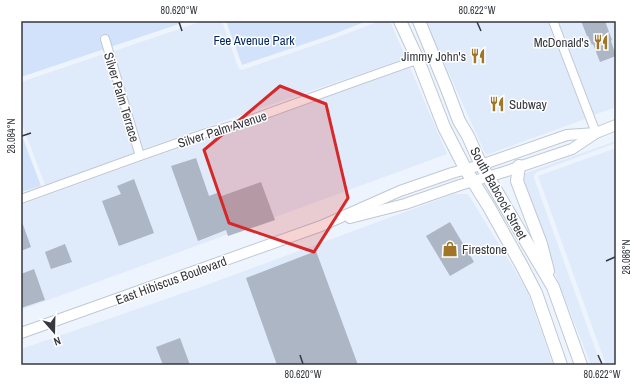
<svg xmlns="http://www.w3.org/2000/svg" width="637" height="386" viewBox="0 0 637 386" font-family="'Archivo Narrow',sans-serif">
<rect width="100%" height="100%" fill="#eef4fd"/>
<g fill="#dfeafb">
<path d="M203,21H222L238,67L240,69L242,70L335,38L380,21H390L406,58L143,149L114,51Z"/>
<path d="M425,21H548L585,119L486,155Z"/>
<path d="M558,21H616V107L594,115Z"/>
<path d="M104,54L134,153L45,185L21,121V82Z"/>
<path d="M410,68L447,154L21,310V205L142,161Z"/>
<path d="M616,141V143L537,172L534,175V178L601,365H591L552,266L522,180L523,174Z"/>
<path d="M616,148V365H606L538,176Z"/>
<path d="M454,194H468L516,272L528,293L553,365H21V349L198,288Z"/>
</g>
<g fill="#d2e2fb">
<path d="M21,21H188L21,77Z"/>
<path d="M226,21H367L334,34L242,65Z"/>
<path d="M21,133L41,186L21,192Z"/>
</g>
<g fill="#adb6c4">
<path d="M581,21H605L612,40L611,41L616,56L600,62L593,44L592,45L588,36H587Z"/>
<path d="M196,158L209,196L217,193L219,197L261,182L275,220L228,236L226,230L198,241L171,166Z"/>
<path d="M134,179L154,233L119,246L102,201L121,194L117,186Z"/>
<path d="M21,222H22L31,247L21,251Z"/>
<path d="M450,222L474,262L450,276L426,236Z"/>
<path d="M65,244L72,262L51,269L45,252Z"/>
<path d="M316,251L358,365H277L246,278Z"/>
<path d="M34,269L45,300L21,308V274Z"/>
<path d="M180,338L190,365H163L156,347Z"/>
</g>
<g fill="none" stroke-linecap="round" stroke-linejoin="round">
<defs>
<g id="minor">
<path d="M553,21L596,133"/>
<path d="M105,39L140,156"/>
<path d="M21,199L140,156L206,133L241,123L343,86L422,58"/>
</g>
<g id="tertiary">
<path d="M350,218L405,204L460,185L504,172L572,149L596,133L616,125"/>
<path d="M21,333L321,226L400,191L452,173L481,165L567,135L596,133"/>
</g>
<g id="secondary">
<path d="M400,21L418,60L444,127L466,170L489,207L522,266L536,293L561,365"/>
<path d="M419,21L447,89L459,121L468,136L481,165L553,287L581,365"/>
<path d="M519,166L517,181L541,244L548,271"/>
</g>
</defs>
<use href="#minor" stroke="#bfc8d6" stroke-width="10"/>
<use href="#tertiary" stroke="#bfc8d6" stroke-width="12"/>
<use href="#secondary" stroke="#bfc8d6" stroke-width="14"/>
<use href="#minor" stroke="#fff" stroke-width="8"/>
<use href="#tertiary" stroke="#fff" stroke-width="10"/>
<use href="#secondary" stroke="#fff" stroke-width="12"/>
</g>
<path fill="#d62828" fill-opacity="0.2" stroke="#d62828" stroke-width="3" stroke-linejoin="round" d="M280,86L326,104L348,198L314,252L229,223L204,150Z"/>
<path fill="none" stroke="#36393f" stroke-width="1.5" d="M179,22L182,31M477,22L481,31M22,136L31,133M606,261L615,257M300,355L303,364M598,355L602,364"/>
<defs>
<symbol id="restaurant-bare" viewBox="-9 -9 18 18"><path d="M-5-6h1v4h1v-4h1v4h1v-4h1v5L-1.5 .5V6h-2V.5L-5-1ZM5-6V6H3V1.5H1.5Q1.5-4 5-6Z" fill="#a07626" stroke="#fff" stroke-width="2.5" paint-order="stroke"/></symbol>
<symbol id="shop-bare" viewBox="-9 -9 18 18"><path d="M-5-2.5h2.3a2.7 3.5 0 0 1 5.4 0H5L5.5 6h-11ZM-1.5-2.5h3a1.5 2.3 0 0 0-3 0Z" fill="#a07626" stroke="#fff" stroke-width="2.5" paint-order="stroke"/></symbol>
</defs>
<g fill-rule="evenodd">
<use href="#restaurant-bare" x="590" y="31" width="22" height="22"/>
<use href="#restaurant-bare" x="467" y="45" width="22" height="22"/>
<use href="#restaurant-bare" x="486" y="93" width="22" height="22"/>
<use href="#shop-bare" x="439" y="238" width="22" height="22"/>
</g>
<g text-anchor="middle" stroke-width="3" stroke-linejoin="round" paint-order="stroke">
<g font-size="13" fill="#02265f" stroke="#fff">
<text x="254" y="45">Fee Avenue Park</text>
</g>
<g font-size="13" fill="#36393f" stroke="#fff" text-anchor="end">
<text x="589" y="47">McDonald's</text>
<text x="466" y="61">Jimmy John's</text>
<text x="509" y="109" text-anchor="start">Subway</text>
<text x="462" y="254" text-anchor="start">Firestone</text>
</g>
<g font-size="13" fill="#36393f" stroke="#fff">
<text transform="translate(122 97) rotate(73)" y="5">Silver Palm Terrace</text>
<text transform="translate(222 129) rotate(-18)" y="5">Silver Palm Avenue</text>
<text transform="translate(499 193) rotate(61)" y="5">South Babcock Street</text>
<text transform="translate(171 280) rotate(-20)" y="5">East Hibiscus Boulevard</text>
</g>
</g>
<rect width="637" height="386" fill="none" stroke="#ffffff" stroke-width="44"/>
<g transform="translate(54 332) rotate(160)" stroke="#ffffff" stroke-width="3" paint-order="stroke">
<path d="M0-3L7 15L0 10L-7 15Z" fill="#36393f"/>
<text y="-6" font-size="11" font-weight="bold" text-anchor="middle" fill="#36393f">N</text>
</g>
<rect x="22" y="22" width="593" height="342" fill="none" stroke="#36393f" stroke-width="1.5"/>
<g font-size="10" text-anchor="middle" fill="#36393f">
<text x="179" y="14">80.620°W</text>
<text x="477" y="14">80.622°W</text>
<text transform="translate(11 136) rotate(-90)" y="4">28.084°N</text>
<text transform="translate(626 257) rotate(-90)" y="4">28.086°N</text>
<text x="303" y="378">80.620°W</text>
<text x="602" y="378">80.622°W</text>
</g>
</svg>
